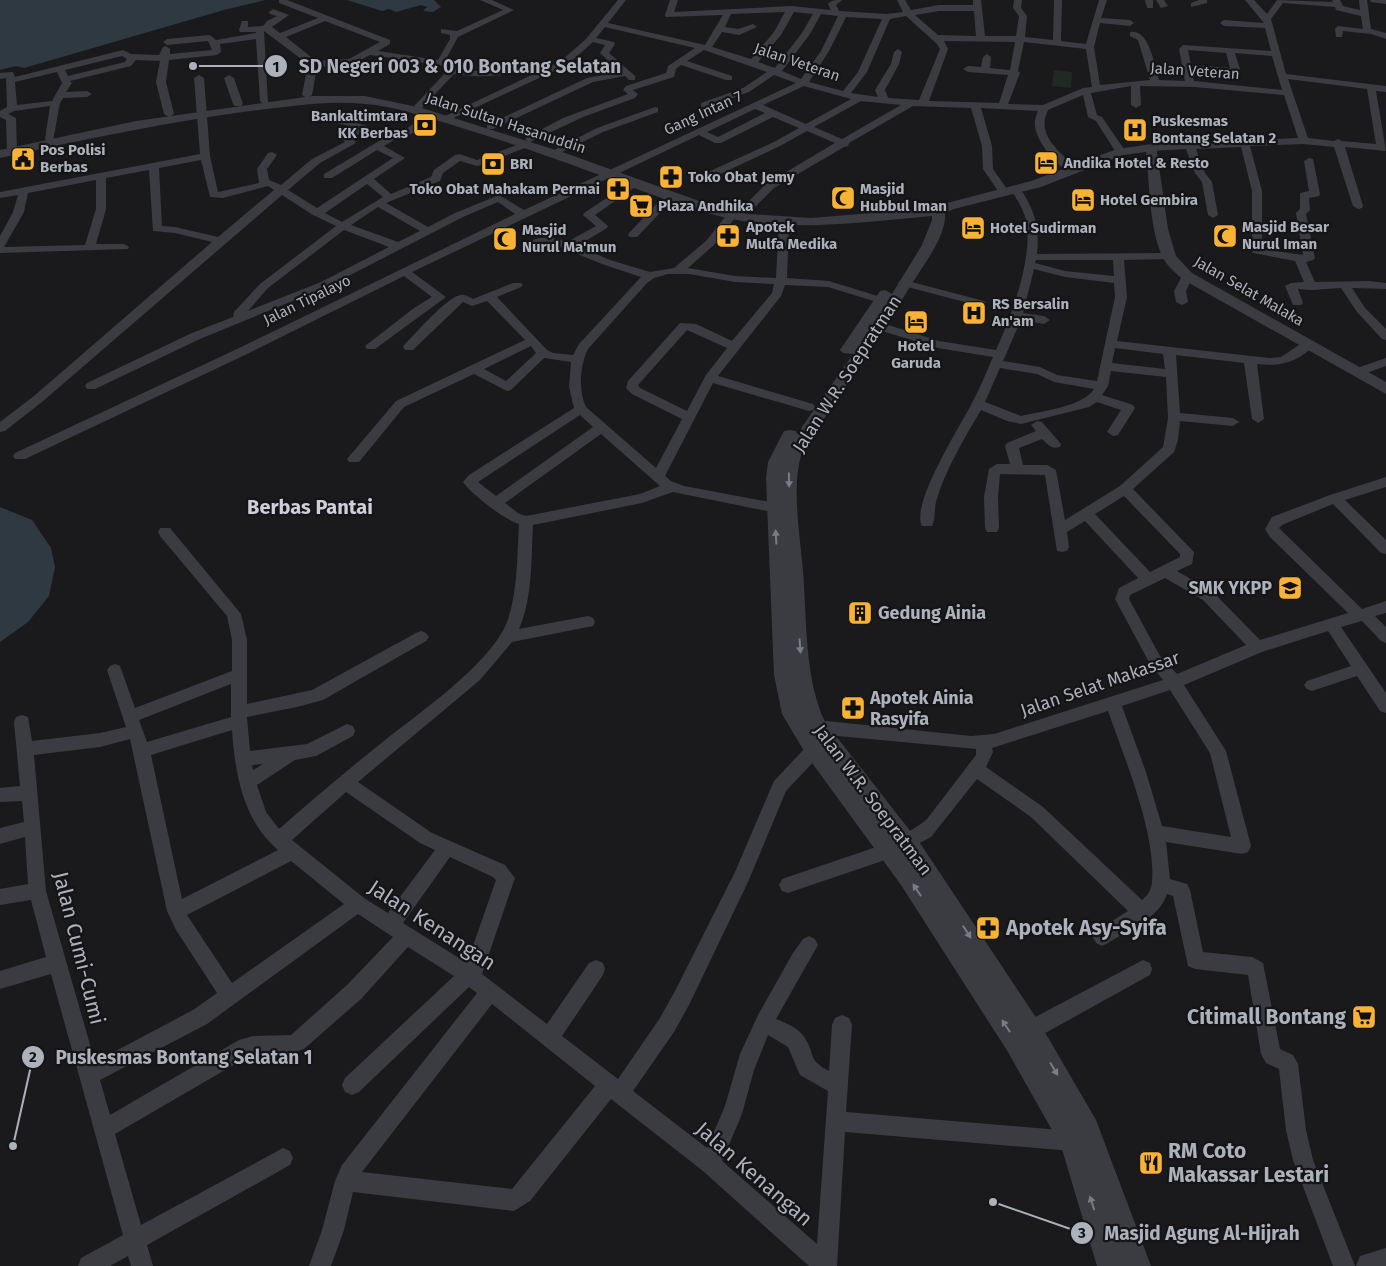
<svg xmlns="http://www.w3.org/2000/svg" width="1386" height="1266" viewBox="0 0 1386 1266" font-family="'Fira Sans',sans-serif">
<rect width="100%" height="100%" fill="#1a1a1c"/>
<path fill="#212a22" d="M1054,70L1072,72L1071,88L1052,86Z"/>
<g fill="#2f3941">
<path d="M0,0H265L224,10L24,68L16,66L0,70Z"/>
<path d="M347,0H434L441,7L433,12L423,11L427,7L421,5L396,12L389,9L382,11Z"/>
<path d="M0,507L32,520L51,548L55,567L49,596L28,622L0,642Z"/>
</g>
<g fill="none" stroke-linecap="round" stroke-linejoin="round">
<g fill="#3a3c41" fill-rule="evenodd">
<path d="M279,0H287L390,40V44L378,51L438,60L450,39V35L441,33V29L457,31L503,10L480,0H492L514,10L458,37L446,59L449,65L454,69L473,71L515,67L520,70C509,78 468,77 454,74L422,108L419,109L414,106L416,104L447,71L440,65L370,55L351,65L317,67L312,95L307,98L302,95L308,64L264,31L268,103H262L260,101L256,39L220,44L221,52L217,55L169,60L166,82L174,114L169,117L164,114L156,82L160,61L136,60L131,66L70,81L72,83L66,92L87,91L92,94L87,97L63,98L60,103L53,141H47L45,139L50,106L14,111L8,114L16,118L17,152L12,155L7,152L6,120L0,117V111L7,107L6,78L0,79V73L13,72L15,77L123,50L131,54L159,55L163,47L166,46L170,49V54L212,50L208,41L167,45L163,42L167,39L210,35L216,40L256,33V32H240L239,30L242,21H248V27L263,26L267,21L277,16L270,14L269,12L273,9L289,15L272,27L280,33L318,18L279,3ZM325,21L380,42L349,59L316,61L286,37ZM122,56L127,59L125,62L68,76L65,70ZM57,72L62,83L52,101L17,105L15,82Z"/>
<path d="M618,0H626L608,23L705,45L723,15L666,17L665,15L670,0H678L674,12L791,6L831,10L828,4C831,0 836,0 842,0L836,5L839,11L887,14L903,12L897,0H905L911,10L939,5H973V0H981L985,36H1016L1019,16L1013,8L1014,0H1022L1021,8L1027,16L1025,37L1053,40L1054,0H1062L1061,41L1086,44L1099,0H1107L1101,18L1130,20L1134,23L1130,26L1100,23L1094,47L1100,85L1150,80L1138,40L1130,36V32C1150,29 1154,65 1159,80L1185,81L1179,49L1183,45L1271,51L1265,28L1224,26L1220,23L1224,20L1264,23L1245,0H1254L1267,14L1277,0L1333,2L1332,0H1340L1343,6L1360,10L1359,0H1367L1371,29L1386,33V39L1371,34L1343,31L1342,37H1336L1335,29L1338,26L1363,29L1361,16L1336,10L1335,7L1283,3L1271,19L1286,74L1386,86V92L1376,91L1386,151L1345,147L1363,206L1362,208L1358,209L1353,206L1334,147L1304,144L1250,146L1262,191V249L1303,255L1296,213L1300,209V193L1309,191L1304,161L1309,158L1313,159L1320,194L1319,196L1309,198L1310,210L1306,214L1315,258L1313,260L1306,262L1315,282L1369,281L1386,283V289L1352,288L1365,308L1386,329V340L1382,339L1357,312L1341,288L1312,290L1298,289L1303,303L1301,305H1293L1285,286L1291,283L1304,282L1295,261L1253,253L1252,251V191L1241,147L1196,149L1205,173L1212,182L1218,215L1213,218L1208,215L1202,182L1195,173L1186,149L1152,151L1147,148L1152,145L1298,138L1284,95L1195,87L1140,86L1141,105L1136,108L1131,105V86L1091,93L1097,115L1102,117L1126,152L1121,155L1117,154L1096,121L1088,117L1083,95L1048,110C1035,137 1062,152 1077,170L1072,173C1058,169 1036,141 1035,126C1034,121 1036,116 1038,111L981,108L992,146L993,169L1009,192L1004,195L1000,194L983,169L982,146L971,108L913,106L849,143L848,146L844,147L774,188L749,213H741L740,211L741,209L766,184L835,143L807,131L780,146L714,177H706V173L774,142L799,128L773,117L721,143H715L699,135L412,272L446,297L375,349H367L365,346L414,308L432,297L404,276L245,355L25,459H15L13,456L15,453L237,349L515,214L498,202L463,217L329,286L200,339L95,389H87L85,386L87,383L192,333L233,317L234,312L260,284L336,226L313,215L282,195L42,402L5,431L0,432V422L34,396L212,242L175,233L153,231L149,170L106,178V209L96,244H124L129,247L128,249L0,253V236L13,212L18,195L0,198V192L200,154L194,78L199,75L204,78L210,156L218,192L259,183L257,169L268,153L272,152L277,155L267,169L269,180L281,185L312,159L345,142L340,137L342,135L355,128L327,120V116L330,115L367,126V130L352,138L356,142L354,144L320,163L288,190L317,208L393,158L377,150L332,178H324V174L394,132L403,131L429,113H435V117L408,136L399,137L384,146L405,158L374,179L391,194L431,177L434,170L455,155L459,154L477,160L527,141L525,139L527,137L563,118L628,94L623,90L626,86L666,73L668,66L695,48L605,27L596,38L614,42L615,44L609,53L635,76V80H629L625,76L593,82L493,129H487V125L587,78L620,72L600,53L605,45L593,42L567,65L447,121L444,122L439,119L561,61L585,40ZM939,11H974L976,36L938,35L915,15ZM785,12L774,32L751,59L712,47L722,32L739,35L757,27L753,24L738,29L725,27L731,14ZM794,12L813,14L802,33L775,68L758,62L781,35ZM821,14L838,16L821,51L801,79L782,71L810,34ZM906,16L937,44L940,49L919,100L888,98L885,90L899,64L902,52L898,49L894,52L891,64L875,90L878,97L851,93L867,72L890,19ZM846,17L882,19L858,72L843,91L809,82L829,51ZM944,41L1015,42L1010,70L990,68L991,57L987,54L983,57L981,67L968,66L963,69L968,72L1008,75L999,103L929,101L948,49ZM1024,42L1086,49L1092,87L1083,88L1043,105L1008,104L1020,73L1018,71ZM704,50L767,72L743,88L701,103V107H707L749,92L774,75L796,83L524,210L499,195L455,213L428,227L386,203L440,181L443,173L460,161L477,166L481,165L530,146L532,144L530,142L583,117L635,98L638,94L633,90L674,77L676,69L681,65L726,80H732V76L687,61ZM1188,50L1226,53L1230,68L1191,65ZM1235,53L1272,56L1282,90L1194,81L1192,70L1236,73L1240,69ZM1288,79L1367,89L1376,144L1342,141L1338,139L1334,141L1308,138ZM804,86L851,99L806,124L763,105ZM861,101L901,105L842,139L814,127ZM755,109L765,113L718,137L707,132ZM201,160L210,197L223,198L268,186L274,190L218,237L175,227L162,226L159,168ZM96,180V209L85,245L4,247L24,212L28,193ZM367,184L383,197L342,222L325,213ZM378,207L420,231L398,242L351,225ZM344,230L389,247L321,282L248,311L268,288Z"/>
<path d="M1145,0H1153V8H1147Z"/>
<path d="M1156,0H1164L1168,6L1161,8Z"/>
<path d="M1199,0H1207V3L1191,7V3Z"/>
<path d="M1370,0H1386V4L1371,2Z"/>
<path d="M229,75L234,78L243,104L241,106H235L233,104L224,78Z"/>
<path d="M655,107L658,108V112L603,132L562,152H556L554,150L597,128Z"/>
<path d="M634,180L639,183L638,185L595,215L608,226L607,228L577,246L610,260L650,272L674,268L706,241L729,212L733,211L738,214L714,245L688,268L735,276L776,278L779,221L784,218L789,221L787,278L829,281L884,298L886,300L880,303L828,287L785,285L781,296L718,376L813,404L815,407L813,410L809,411L713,383L665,476L671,481L684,486L786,505L791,507L793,510L791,513L786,515L673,492L642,503L533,525C531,559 533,597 519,629L588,616L593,618L595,622L593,626L512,642L480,680L358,782L432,833L505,865L515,878L482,974L547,1024L589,963L596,960L603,963L605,969L603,975L562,1036L618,1079L660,1018L675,991L735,872L774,781L808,745L814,743L820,745L822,750L820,755L786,791L748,882L689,1005L674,1032L633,1091L707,1148L725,1106L740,1054L758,1015L793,953L803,939L809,936L815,939L818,945L776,1019C786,1023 799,1028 805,1038C816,1056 807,1059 829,1071L832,1025L835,1018L842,1015L849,1018L852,1025L846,1112L1072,1131L1079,1134L1082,1141L1079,1148L1072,1151L845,1132L837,1266H809L703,1171L611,1099L530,1201L514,1211L353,1192L344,1230L331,1266H309L322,1230L335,1181L342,1165L477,993L469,987L359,1092L352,1095L345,1092L342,1085L345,1078L454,976L408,947L361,999L304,1049L284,1055L249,1056L115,1134L141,1225L283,1148L290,1151L293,1158L290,1165L147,1245L153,1266H131L128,1256L110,1266H78L81,1258L123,1235L51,974L0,989V971L46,957L31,900L0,905V889L28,884L25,837L0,844V828L24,822L22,801L0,802V788L20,786L14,722L16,717L22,715L28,717L32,741L100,733L126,727L107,670L110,666L115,664L120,666L135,708L232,671V640L227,616L160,536L158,532L160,528H170L241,614L247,640V704L312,690L416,633L421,631L426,633L429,637L426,641L323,700L297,707L247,717L250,751L307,744L347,724L353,726L355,731L353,736L316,756L295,760L257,785L266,812L279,829C312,800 345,772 379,745C416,715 490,665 507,622C518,592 517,555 519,524C505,520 471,494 463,482L469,475L574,408L569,387L571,362L544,358L511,390L507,391L474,374L404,407L359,462H349L347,459L396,401L525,340L487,301L472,306L463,302L413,350H405L403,347L405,344C415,334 449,295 461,295C465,294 469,297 473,299L513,283H521L523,285L521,287L497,297L547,350L553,353L573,355L579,344L641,277L602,264L555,245H535L530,242C538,235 557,238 567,242L596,226L583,215L584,213ZM668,274H689L735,282L774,284L772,293L732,341L696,324L680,323L628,381L626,388L632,394L682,419L656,468L586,407C578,390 580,365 588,349L647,283L654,278ZM687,330L727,348L706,375L687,411L640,388L638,385ZM531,346L536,353L506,381L484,369ZM580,415L593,427L496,496L478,482ZM601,434L660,486L640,494L526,516L518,513L505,503ZM231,684V717L147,742L139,720ZM232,730C235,773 243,821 278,850L182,899L151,755ZM130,739L167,911L176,930L217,993L193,1010L95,1062L46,891L34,755L100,747ZM263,764L253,770L252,765ZM346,792L420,843L435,850L388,913L364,898L292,840ZM450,857L493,877L496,880L467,963L403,923ZM291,861L344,904L232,983L187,915ZM358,914L393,937L347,985L291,1035L253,1036L239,1040L110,1115L100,1080L207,1024ZM492,1004L595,1086L512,1189L362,1172ZM768,1035L788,1047L800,1075L828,1091L817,1244L722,1161L742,1114L754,1070Z"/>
<path d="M1015,186L1019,187C1034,208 1040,227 1037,254L1169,253L1175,256L1169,259L1124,260L1127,297L1117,341L1269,358L1281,357L1305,341L1309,340L1315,344C1300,362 1279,367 1257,364L1264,419L1258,423L1252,419L1244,363L1176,355L1180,413L1233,418L1239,422L1233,426L1180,421L1178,440L1174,452L1133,489L1194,552L1192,564L1177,571L1213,592L1260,640L1348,613L1270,537L1265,529L1272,517L1330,495L1386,477V487L1345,500L1386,540V554L1381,553L1333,504L1282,525L1279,528L1362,609L1386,601V613L1375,616L1386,627V643L1381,641L1362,621L1341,627L1386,693V713L1380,711L1357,676L1312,691L1307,689L1304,685L1307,681L1351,666L1328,631L1262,652L1184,685L1226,751L1251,846L1248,852L1242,854L1166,842L1170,879L1187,884L1190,890L1203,952L1252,957L1263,963L1280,1049L1293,1055L1298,1064L1306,1130L1313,1160L1355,1266H1333L1293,1160L1286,1130L1279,1069L1266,1063L1261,1054L1248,975L1195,969L1188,966L1173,896L1167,894C1159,919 1128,930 1108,943L1102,946L1096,943L1093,937L1096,931L1128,911L1031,817L977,779L931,837L906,850L900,848L897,842C902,833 919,827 927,819L976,755V749L817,734L811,732L809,727L811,722L817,720L971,736L994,734L1163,680L1150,664L1115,599L1119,588L1138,578L1085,521L1067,532L1069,547L1067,551L1062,552L1057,551L1045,475L1000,474L998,497L999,528L997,532H987L985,528L984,497L989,469L997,464H1010L1005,446L1007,443L1036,431L1031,425L1037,421L1042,422L1061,444L1060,447C1051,450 1048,444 1042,439L1019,448L1023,465H1047L1056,470L1065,520L1120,486L1163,447L1168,418L1166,377L1111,371L1108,386L1102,395L1133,405L1135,408L1118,435L1113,436L1107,432L1121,410L1097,402L1089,407L1021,424L1007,421L981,410C964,439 945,470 936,502C934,510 936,518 932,526H922C910,504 961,425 972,403C980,388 986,373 993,357L938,348L862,325L860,322L866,318L939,341L996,350C1011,317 1034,256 1026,220C1023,208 1017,199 1010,189ZM1036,260H1113L1114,276L1065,271L1035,263ZM1034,269L1065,277L1114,283L1115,297L1097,381L1057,375L1040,367L1003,361L1021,320L1044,324L1050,320L1044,316L1023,313ZM1115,348L1163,354L1165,369L1112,363ZM1000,368L1037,374L1054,382L1094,389C1083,407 1041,411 1021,416L985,402ZM1124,496L1180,554V557L1150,572L1095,514ZM1165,578L1203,600L1246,645L1177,674L1160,656L1129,599L1130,595ZM1170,690L1210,753L1231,837L1162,826L1146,772L1122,706ZM1108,711C1124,757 1156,833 1152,881C1152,889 1148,895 1142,900L1043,807L986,767L993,752L992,748Z"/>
<path d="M670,193L674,194L675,196L674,198L637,237H629L628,235L629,233L666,194Z"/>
<path d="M1187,273L1193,276L1186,291L1188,302L1182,305L1176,302L1174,291L1183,274Z"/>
<path d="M904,280L984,301L986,303L980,306L900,285L898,283L900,281Z"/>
<path d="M1386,358V366L1358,376L1352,372L1354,369Z"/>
<path d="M888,843L894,845L897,851L894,857L788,893L782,891L779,885L782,879Z"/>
<path d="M1143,960L1150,963L1152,969L1150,975L1038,1037L1031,1040L1024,1037L1021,1030L1024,1023Z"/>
</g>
<g fill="#3a3c41" fill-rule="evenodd">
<path d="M312,96H365L422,108L565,153L702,202L749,214L811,218L932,208L933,203L943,204L1031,181L1117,149L1152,144L1156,145L1168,229L1176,256L1192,273L1386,382V394L1182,279C1175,272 1166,265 1162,256C1149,225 1150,186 1146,152L1123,155L1041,187L954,209L945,213C947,235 923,266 911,285C877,342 838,396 802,452C791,487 800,534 803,571C807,619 804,677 825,722L922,846L1039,1022L1096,1120L1151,1266H1097L1061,1146L1008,1052L901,885L807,756L782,714L774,675L766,478L768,462L784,431L790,430L796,431L797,434L853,354L843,353L840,350L880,291L885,290L892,294L922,245L932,220V216C872,221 811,230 750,222C709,217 665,199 626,185C568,163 509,142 449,124C422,116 393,106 365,104C327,100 288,107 250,111C166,122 83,140 0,158V150L136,121Z"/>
<path d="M1386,1248V1266H1356L1360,1256Z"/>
</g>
</g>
<defs><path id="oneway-solid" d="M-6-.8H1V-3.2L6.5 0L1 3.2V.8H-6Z" transform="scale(1.25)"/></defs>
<g fill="#797c85">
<use href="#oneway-solid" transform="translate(789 480) rotate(89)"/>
<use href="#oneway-solid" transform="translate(776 537) rotate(-93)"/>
<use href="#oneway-solid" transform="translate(800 646) rotate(86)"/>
<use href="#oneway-solid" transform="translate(917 890) rotate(-123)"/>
<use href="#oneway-solid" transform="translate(967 932) rotate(57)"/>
<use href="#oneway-solid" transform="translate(1006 1026) rotate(-123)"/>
<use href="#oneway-solid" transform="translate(1054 1069) rotate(59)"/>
<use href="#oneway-solid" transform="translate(1092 1203) rotate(-108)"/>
</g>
<defs>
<symbol id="bank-square" viewBox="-11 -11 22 22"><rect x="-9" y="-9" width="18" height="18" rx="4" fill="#f8b336" stroke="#151517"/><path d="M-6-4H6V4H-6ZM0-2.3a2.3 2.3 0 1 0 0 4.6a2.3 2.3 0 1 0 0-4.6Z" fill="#111"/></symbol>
<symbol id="hospital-square" viewBox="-11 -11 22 22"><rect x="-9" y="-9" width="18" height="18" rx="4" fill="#f8b336" stroke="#151517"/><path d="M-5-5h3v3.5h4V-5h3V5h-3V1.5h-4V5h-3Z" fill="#111"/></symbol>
<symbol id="civic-square" viewBox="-11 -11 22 22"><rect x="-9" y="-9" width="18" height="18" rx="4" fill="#f8b336" stroke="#151517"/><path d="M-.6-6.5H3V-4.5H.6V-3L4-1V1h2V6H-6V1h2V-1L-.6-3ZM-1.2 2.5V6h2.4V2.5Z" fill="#111"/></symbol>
<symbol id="hotel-square" viewBox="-11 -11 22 22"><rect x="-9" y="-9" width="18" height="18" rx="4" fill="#f8b336" stroke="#151517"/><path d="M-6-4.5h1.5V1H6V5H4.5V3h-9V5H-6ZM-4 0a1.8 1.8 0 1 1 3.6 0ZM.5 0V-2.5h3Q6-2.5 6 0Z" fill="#111"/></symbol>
<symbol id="pharmacy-square" viewBox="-11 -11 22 22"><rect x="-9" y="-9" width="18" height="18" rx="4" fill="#f8b336" stroke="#151517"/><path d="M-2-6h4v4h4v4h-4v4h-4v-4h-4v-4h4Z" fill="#111"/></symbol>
<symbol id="mosque-square" viewBox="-11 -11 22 22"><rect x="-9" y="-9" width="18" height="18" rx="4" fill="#f8b336" stroke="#151517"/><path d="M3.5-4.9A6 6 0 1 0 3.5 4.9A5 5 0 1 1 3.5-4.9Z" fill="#111"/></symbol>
<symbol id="supermarket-square" viewBox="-11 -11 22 22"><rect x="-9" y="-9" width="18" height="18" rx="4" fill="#f8b336" stroke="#151517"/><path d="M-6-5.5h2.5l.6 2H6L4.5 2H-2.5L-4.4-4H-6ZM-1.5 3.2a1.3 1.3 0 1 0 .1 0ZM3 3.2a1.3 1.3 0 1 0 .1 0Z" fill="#111"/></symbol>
<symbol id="school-square" viewBox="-11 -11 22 22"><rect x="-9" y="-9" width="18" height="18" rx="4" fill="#f8b336" stroke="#151517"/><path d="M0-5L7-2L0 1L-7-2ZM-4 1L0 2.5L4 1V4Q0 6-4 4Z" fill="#111"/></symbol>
<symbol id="building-square" viewBox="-11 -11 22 22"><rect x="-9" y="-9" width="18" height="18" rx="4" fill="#f8b336" stroke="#151517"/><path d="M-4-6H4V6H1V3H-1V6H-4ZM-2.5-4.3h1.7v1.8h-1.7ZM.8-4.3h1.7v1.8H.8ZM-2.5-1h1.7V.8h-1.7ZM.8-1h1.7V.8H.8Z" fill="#111"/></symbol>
<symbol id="restaurant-square" viewBox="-11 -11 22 22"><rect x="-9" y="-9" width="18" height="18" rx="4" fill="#f8b336" stroke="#151517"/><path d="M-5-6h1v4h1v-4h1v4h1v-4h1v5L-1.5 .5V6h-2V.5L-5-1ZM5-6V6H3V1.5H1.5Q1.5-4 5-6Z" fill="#111"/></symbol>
</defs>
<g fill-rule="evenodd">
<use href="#bank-square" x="411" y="111" width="28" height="28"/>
<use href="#hospital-square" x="1121" y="116" width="28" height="28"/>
<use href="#civic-square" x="9" y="145" width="28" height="28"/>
<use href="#hotel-square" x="1032" y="149" width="28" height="28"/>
<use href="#bank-square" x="479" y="150" width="28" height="28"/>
<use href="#pharmacy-square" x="657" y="163" width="28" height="28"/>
<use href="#pharmacy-square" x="604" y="175" width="28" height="28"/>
<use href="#mosque-square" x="829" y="184" width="28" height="28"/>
<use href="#hotel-square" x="1069" y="186" width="28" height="28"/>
<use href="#supermarket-square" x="627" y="192" width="28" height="28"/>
<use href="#hotel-square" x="959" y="214" width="28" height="28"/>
<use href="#pharmacy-square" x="714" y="222" width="28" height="28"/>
<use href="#mosque-square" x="1211" y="222" width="28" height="28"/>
<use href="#mosque-square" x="491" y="225" width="28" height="28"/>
<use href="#hospital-square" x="960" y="299" width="28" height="28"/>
<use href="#hotel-square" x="902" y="308" width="28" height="28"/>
<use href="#school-square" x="1276" y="574" width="28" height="28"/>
<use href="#building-square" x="846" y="599" width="28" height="28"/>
<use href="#pharmacy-square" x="839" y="694" width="28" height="28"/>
<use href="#pharmacy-square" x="974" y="914" width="28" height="28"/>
<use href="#supermarket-square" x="1350" y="1003" width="28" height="28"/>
<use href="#restaurant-square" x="1137" y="1149" width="28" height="28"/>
</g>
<g text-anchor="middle" stroke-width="4.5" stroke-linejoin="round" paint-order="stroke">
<g font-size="15" fill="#acb1bc" stroke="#151517">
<text transform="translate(797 62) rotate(19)" y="5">Jalan Veteran</text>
<text transform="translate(1195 71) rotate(4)" y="5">Jalan Veteran</text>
<text transform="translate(703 113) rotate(-25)" y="5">Gang Intan 7</text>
<text transform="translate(506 123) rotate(18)" y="5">Jalan Sultan Hasanuddin</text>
<text transform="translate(1249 291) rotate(30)" y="5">Jalan Selat Malaka</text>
<text transform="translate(307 300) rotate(-26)" y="5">Jalan Tipalayo</text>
</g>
<g font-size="15" font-weight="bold" fill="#acb1bc" stroke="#151517" text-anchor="start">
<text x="408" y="121" text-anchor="end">Bankaltimtara<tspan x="408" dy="17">KK Berbas</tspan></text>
<text x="1152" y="126">Puskesmas<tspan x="1152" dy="17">Bontang Selatan 2</tspan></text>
<text x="40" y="155">Pos Polisi<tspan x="40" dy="17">Berbas</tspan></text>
<text x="1064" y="168">Andika Hotel &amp; Resto</text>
<text x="510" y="169">BRI</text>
<text x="688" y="182">Toko Obat Jemy</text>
<text x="600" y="194" text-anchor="end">Toko Obat Mahakam Permai</text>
<text x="860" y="194">Masjid<tspan x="860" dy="17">Hubbul Iman</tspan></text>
<text x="1100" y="205">Hotel Gembira</text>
<text x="658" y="211">Plaza Andhika</text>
<text x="746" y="232">Apotek<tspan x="746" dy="17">Mulfa Medika</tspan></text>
<text x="1242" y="232">Masjid Besar<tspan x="1242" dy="17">Nurul Iman</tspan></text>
<text x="990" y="233">Hotel Sudirman</text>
<text x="522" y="235">Masjid<tspan x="522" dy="17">Nurul Ma'mun</tspan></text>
<text x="992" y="309">RS Bersalin<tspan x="992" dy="17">An'am</tspan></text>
<text x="916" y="351" text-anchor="middle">Hotel<tspan x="916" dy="17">Garuda</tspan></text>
</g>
<g font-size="18" fill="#acb1bc" stroke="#151517">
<text transform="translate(847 374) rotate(-57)" y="6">Jalan W.R. Soepratman</text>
<text transform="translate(1100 684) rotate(-19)" y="6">Jalan Selat Makassar</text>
<text transform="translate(873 800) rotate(53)" y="6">Jalan W.R. Soepratman</text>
</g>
<g font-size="18" font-weight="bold" fill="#acb1bc" stroke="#151517" text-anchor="start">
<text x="1272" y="594" text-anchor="end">SMK YKPP</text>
<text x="878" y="619">Gedung Ainia</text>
<text x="870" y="704">Apotek Ainia<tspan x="870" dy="21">Rasyifa</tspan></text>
</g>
<g font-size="20" font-weight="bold" fill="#cdd0d8" stroke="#151517">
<text x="310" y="514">Berbas Pantai</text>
</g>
<g font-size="21" fill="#acb1bc" stroke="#151517">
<text transform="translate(432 925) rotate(33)" y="7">Jalan Kenangan</text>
<text transform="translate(79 948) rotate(76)" y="7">Jalan Cumi-Cumi</text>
<text transform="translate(754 1174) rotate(41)" y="7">Jalan Kenangan</text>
</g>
<g font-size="21" font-weight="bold" fill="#acb1bc" stroke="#151517" text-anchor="start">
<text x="1006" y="935">Apotek Asy-Syifa</text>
<text x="1346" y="1024" text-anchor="end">Citimall Bontang</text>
<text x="1168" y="1158">RM Coto<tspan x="1168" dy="24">Makassar Lestari</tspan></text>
</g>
</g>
<path fill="none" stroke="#acb1bc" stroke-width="2" d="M193 66L276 66M13 1146L33 1057M993 1202L1082 1233"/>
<g fill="#acb1bc" stroke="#151517" stroke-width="2">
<circle cx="193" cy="66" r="5"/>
<circle cx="13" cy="1146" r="5"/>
<circle cx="993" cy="1202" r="5"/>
<circle cx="276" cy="66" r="12"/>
<circle cx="33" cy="1057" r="12"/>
<circle cx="1082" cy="1233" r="12"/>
</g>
<g font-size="15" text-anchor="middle" font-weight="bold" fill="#111">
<text x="276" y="72">1</text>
<text x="33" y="1062">2</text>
<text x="1082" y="1238">3</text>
</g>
<g font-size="19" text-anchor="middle" font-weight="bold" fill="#acb1bc" stroke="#151517" stroke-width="4.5" stroke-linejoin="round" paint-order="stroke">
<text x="460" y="73">SD Negeri 003 &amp; 010 Bontang Selatan</text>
<text x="184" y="1064">Puskesmas Bontang Selatan 1</text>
<text x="1202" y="1240">Masjid Agung Al-Hijrah</text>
</g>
</svg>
